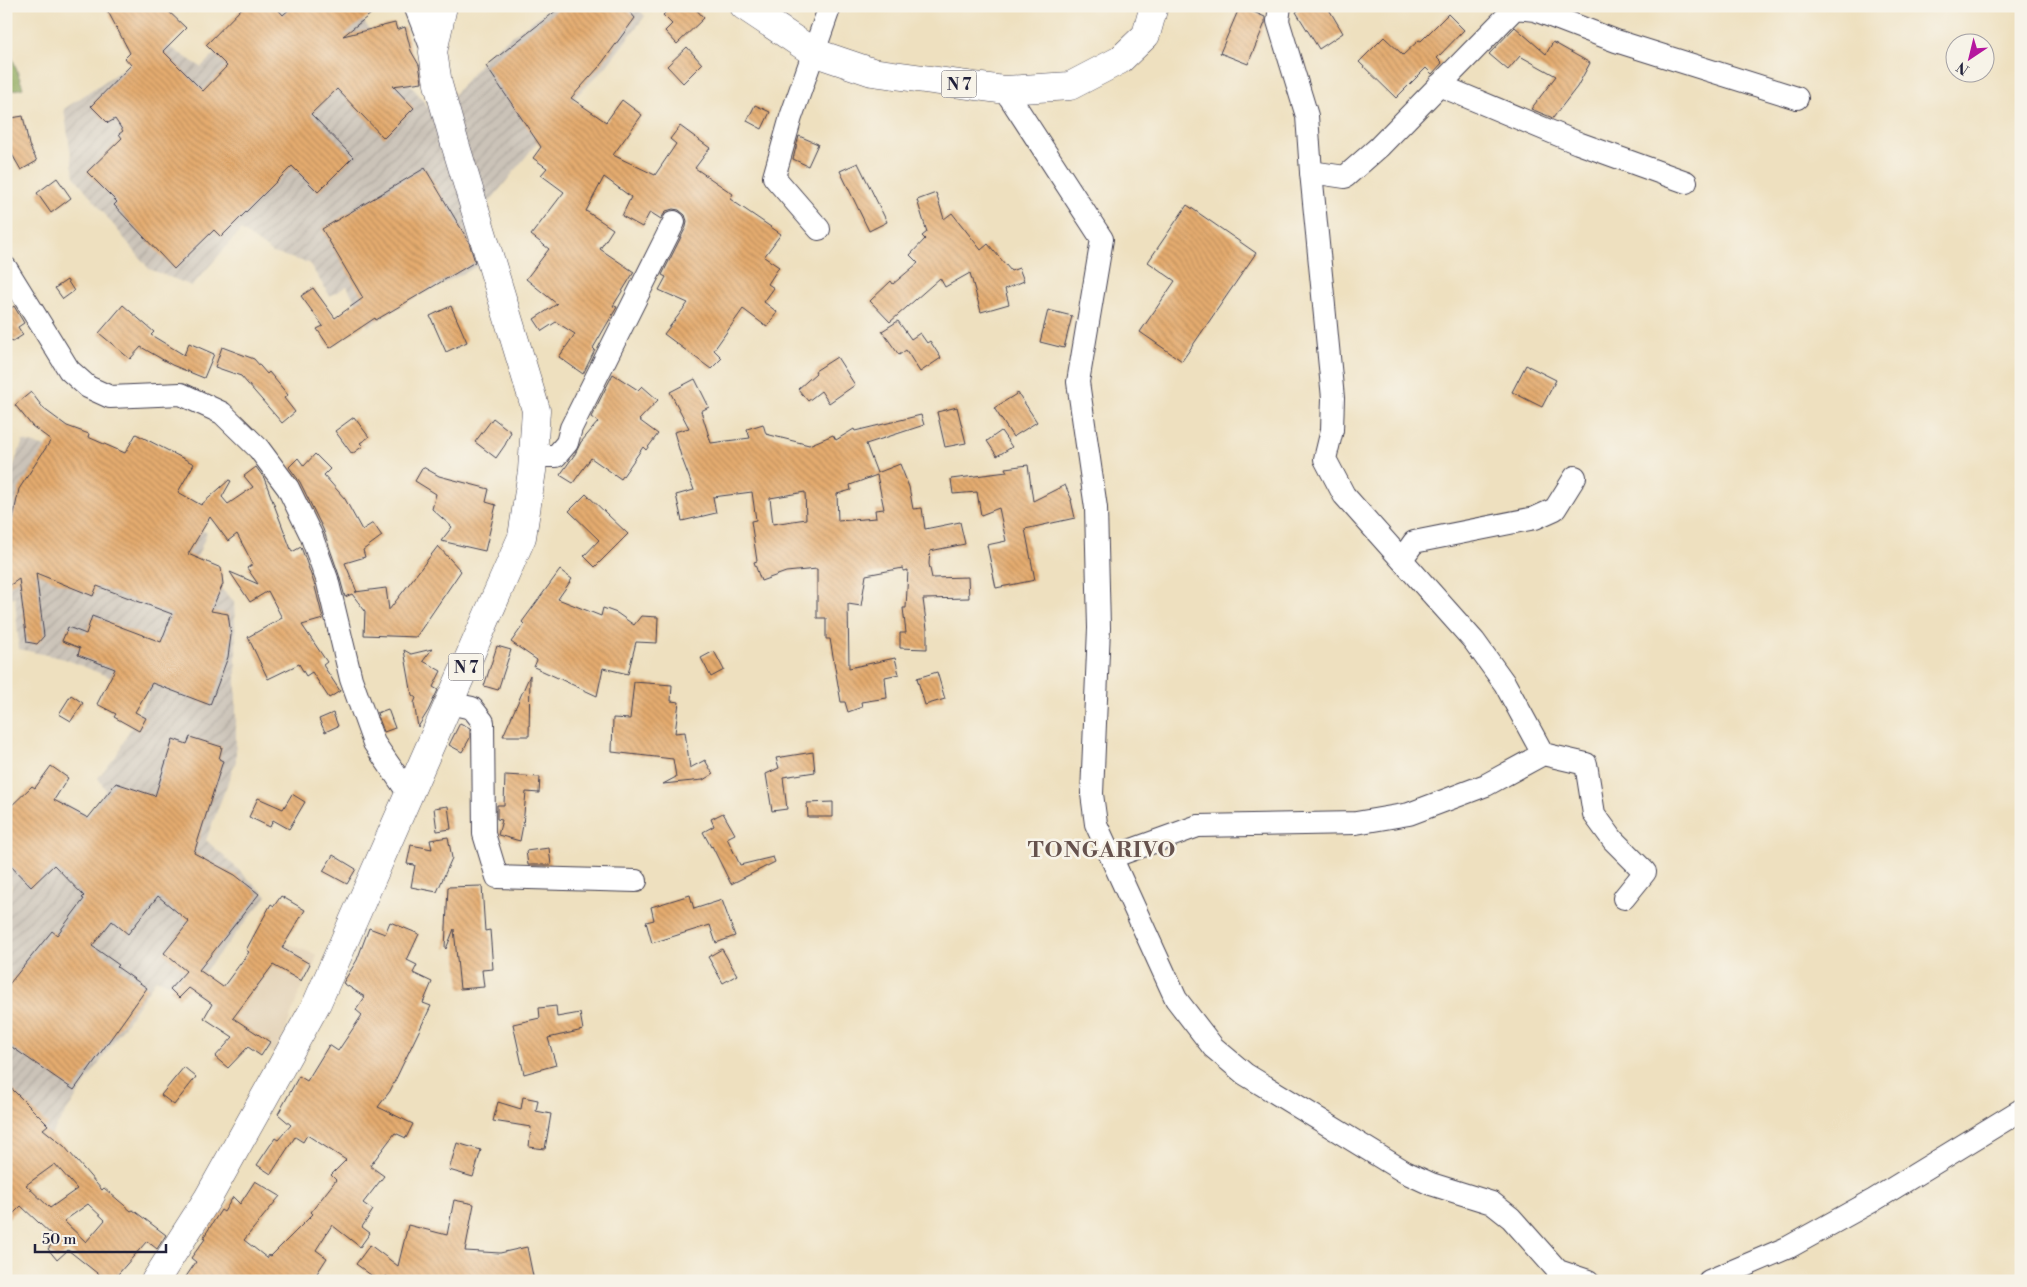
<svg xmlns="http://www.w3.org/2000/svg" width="2027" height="1287" viewBox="0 0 2027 1287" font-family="'Libre Bodoni',serif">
<defs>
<pattern id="industrial-furrows" width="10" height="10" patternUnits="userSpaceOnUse" patternTransform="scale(1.25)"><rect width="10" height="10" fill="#cbc3b8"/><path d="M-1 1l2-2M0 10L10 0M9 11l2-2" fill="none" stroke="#aea79f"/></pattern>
<pattern id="forest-firs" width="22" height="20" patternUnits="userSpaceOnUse" patternTransform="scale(1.25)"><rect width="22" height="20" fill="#8ca75a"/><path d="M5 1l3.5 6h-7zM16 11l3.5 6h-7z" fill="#72884c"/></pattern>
<pattern id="building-back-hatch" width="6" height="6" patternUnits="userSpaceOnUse" patternTransform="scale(1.25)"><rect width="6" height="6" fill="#e5ac6f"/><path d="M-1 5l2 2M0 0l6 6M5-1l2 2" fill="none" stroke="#b98c5c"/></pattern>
</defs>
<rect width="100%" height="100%" fill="#f7f3e8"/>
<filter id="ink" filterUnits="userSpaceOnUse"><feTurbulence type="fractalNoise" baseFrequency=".02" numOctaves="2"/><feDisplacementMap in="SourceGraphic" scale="10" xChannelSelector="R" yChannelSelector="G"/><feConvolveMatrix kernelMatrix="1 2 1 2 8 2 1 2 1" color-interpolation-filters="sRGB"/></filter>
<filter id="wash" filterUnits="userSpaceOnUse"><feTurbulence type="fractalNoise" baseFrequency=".0096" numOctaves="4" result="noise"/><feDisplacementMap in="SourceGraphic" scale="20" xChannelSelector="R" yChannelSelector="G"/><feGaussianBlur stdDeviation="1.12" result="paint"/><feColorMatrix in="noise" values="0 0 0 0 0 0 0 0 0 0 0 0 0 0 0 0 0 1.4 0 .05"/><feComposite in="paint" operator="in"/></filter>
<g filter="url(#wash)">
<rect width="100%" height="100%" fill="#eee0bf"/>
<path fill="#e3d1b5" d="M256,931L317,955L311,974L307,972L276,1056L205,1005L251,950Z"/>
<g fill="url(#industrial-furrows)">
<path d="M265,6H352L435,117L489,53L553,6H636L645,16L605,68L567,105L472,224L484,263L414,298L368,326L347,286L330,296L309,263L273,253L241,230L192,286L149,269L74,176L64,109L129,65L159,40L201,67Z"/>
<path d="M23,441L130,469L141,493L207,533L198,555L188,568L220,588L234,601L236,650V761L206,840L267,896L188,991L156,979L52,1133L6,1164V900L12,886L6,878V836L25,835L59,801L88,815L106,790L98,778L116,756L149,693L65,659L19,649L15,598L6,596V485Z"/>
</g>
<path fill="url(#forest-firs)" stroke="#57644a" d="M6,51L11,54L23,88L6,92Z"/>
<g id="blocks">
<g fill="url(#building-back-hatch)" fill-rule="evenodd">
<path d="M105,6H163L186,28L163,51L203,91L227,66L206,45L244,6H275L283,15L293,6H381L343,36L395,23L397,30L405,27L411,51L419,65L422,82L393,86L414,108L384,138L337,89L311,114L353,157L318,192L292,166L221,237L214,230L174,269L114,205L117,202L87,172L122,138L119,134L123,131L115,119L108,123L91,106L131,65L125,58L130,53Z"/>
<path d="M562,6H625L635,18L599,67L571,98L606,122L622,100L642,115L613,155L655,175L676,144L670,139L680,126L710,148L695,168L733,194L730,199L781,234L764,257L779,267L768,284L774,288L764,302L777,312L767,327L743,309L714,350L722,358L711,369L664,334L688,303L659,290L666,277L662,275L686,227L687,221L685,215L679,210L673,209L666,211L661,219L650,212L642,227L622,216L631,197L604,177L586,211L613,229L600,249L634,272L613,306L617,307L593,348L595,350L583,374L559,357L575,334L556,322L542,331L534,319L557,304L526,279L549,249L531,235L564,192L541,175L547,168L533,158L541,147L486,66Z"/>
<path d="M672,6H693L704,18L677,44L665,31L672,24L663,15Z"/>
<path d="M1240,6L1265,17V23L1248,64L1220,53Z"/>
<path d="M1304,6H1327L1343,33L1319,49L1296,12Z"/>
<path d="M1448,14L1464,30L1437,58L1442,63L1432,74L1426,68L1396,98L1359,62L1384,37L1403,55L1419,40L1421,41Z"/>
<path d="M1515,27L1546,54L1553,42L1590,63L1577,87L1553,118L1531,109L1556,76L1520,56L1508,70L1489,54Z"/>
<path d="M687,47L702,64L683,83L667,66Z"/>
<path d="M755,105L770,112L762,129L747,121Z"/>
<path d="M23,116L29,145L37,161L21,170L6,144V119Z"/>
<path d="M799,136L818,144L808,166L793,159Z"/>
<path d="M858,163L887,222L869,231L840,171Z"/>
<path d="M425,168L469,242L475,262L376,320L375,318L330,348L317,329L323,326L301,296L313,288L335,318L363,298L322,229Z"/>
<path d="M57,178L71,198L51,213L37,193Z"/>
<path d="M936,193L944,219L952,213L981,250L988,244L1011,271L1019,268L1024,281L1005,289L1009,304L981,312L970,273L945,287L940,278L890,322L870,301L891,281L893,284L918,263L910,255L925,239L922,236L927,232L917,200Z"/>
<path d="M1187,205L1256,253L1182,361L1140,332L1175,281L1148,262Z"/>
<path d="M67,280L74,291L63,299L55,288Z"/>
<path d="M123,305L154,332L151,335L184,355L189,343L214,354L204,378L172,365L141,347L130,359L99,333Z"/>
<path d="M14,306L24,323L18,327L23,335L12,342L6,334V307L8,310Z"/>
<path d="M451,306L467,342L446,352L430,316Z"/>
<path d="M1048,310L1072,316L1064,348L1040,342Z"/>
<path d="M898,321L911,339L920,333L927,343L930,341L941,358L920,372L906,350L899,355L882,331Z"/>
<path d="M222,347L254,359L267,374L269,372L288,395L284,398L295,412L282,423L241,376L215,367Z"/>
<path d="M837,357L855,385L829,403L821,391L808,401L798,389L816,373L815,371Z"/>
<path d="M1526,365L1556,380L1542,407L1512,392Z"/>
<path d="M613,374L638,390L642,386L658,400L639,420L658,434L646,450L643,447L621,479L591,458L573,483L560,475L575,454L581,442L598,422L591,417Z"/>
<path d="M695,379L709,407L701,411L711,443L750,438L747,429L763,424L766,434L809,445L833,435L836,440L854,429L855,431L921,415L924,425L866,444L877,473L900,464L909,487L913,509L922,508L925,529L960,522L965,544L930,551L929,564L932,578L968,577L969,598L923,599L927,629V649L900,648V633H906L903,608H906L908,570L903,571V568L866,575L861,606L848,604L849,668L895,658L899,674L885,677L887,698L861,702L862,707L848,712L845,702H841L830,639H826V618H817V569L786,572L761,581L754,562L757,561L751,521L756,520L752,492L713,497L716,513L682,521L676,495L694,490L681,456L674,432L689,428L670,392ZM877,475L884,509L875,510L876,518L838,521L837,494L851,490L850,485ZM805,492L806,519L773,524L770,498Z"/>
<path d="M31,392L44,409L67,426L89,434L88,437L125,453L136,434L194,464L178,492L201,505L229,480L231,481L222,497L228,504L253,487L244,476L256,467L264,478L292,552L301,547L314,583L323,619L302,625L327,662L323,665L340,691L329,698L312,672L306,676L299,664L268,679L248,637L282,618L268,591L250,602L230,572L258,584L247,568L253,564L237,534L228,541L210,517L188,554L221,568L223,584L211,611L228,614L231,635L228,657L210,705L152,683L135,712L146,718L139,731L114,717L116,714L97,704L115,669L78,655L80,648L62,641L68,627L86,634L92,616L161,642L172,614L97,586L93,596L36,573L44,636L37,644L27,642L19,579L6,588V552L19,489L51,440L32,426L15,405Z"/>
<path d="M1018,393L1037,422L1013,437L994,408Z"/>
<path d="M957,407L966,443L945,447L937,412Z"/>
<path d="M354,417L369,437L360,443L363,446L352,454L335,431Z"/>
<path d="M493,418L511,432L505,445L496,458L475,442Z"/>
<path d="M1001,431L1012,447L997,456L987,441Z"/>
<path d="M315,454L330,469L324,475L345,499L362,530L373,523L382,536L363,550L365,557L345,563L357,592H355L386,588L389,610L438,546L461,571L416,637L364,635L365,611L352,594L345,597L339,575L323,529L300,482L289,467L298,458L304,466Z"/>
<path d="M1028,465L1033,501L1065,485L1072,500H1071L1075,518L1025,529L1035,580L996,588L987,545L1006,541L999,508L981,515L977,492L953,494L951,479L1007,472L1005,468Z"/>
<path d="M423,467L439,476L489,489L486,502L496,505L485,551L441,541L452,527L432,509L436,494L415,481Z"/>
<path d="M586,494L628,534L595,567L584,556L599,540L569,511Z"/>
<path d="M560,570L572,579L558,599L601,616L603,608L617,613L634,625L641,616L658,617L657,643L636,642L628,674L603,668L597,696L534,667L537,660L511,642L524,624L522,622Z"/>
<path d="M497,646L511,650L498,690L484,686Z"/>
<path d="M432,649L423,661L441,671L433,687L438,690L428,711L418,727L414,703L416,698L412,695L404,650L411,654Z"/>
<path d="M714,651L724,670L711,677L701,658Z"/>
<path d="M937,672L945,699L925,705L917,678Z"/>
<path d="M530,675L529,736H503Z"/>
<path d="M634,682L672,685L671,701L679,702L675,733L685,732L690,768L705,760L713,774L703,780L663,784L676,777L673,759L612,752L613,718L630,719Z"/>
<path d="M71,695L83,703L71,721L59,714Z"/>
<path d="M388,709L395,728L384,732L377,713Z"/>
<path d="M333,713L338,726L325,732L319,719Z"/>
<path d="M460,723L470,728V738L462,752L449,745Z"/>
<path d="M190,737L222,747L219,759L223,761L194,853L235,875L259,894L199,970L223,987L249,952L246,950L271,904L274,906L281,896L305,910L282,948L310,964L301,981L273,965L233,1018L270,1042L261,1056L248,1047L228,1068L215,1057L233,1037L204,1018L212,1004L189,988L179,998L170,989L186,971L164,953L189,922L158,896L128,934L112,921L92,946L119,965L117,967L147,988L74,1090L6,1043V988L52,931L57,935L84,899L82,898L84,896L54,865L31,887L6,861V811L32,786L35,788L51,766L68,778L54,800L88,818L116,783L155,796L173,739L187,744Z"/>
<path d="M813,752L815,772L783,777L787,809L772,811L766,774L779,768L776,758Z"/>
<path d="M505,775L540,777L539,793L526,792L523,825L520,841L498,835L502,820L497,819V805H504Z"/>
<path d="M292,794L305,802L289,829L273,820L270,827L249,817L258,798L283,809Z"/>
<path d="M833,802V817H808L807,803Z"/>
<path d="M448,806L451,829L437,831L434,808Z"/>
<path d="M723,813L735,834L727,838L740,865L773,857L775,862L731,884L712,846L711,847L703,832L714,826L711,819Z"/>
<path d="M448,837L452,858L437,892L411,887L415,865L407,864L411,845L432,849L430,840Z"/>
<path d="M549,848L551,865H528L526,851Z"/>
<path d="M333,855L356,869L347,884L323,871Z"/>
<path d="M482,886L485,931L490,930L493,969L482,970L484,987L460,989L454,929L446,949L445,948L448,887Z"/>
<path d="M690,895L694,909L722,900L735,936L716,943L710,925L652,943L646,922L654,920L651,907Z"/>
<path d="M390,922L419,934L407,960L417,965L413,973L432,982L423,1003L431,1006L390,1091L378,1107L413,1124L406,1138L395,1133L370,1166L384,1176L363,1203L373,1210L362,1227L370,1233L360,1247L332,1225L316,1250L327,1258L312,1281H183L196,1262L191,1258L205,1239L203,1238L221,1210L224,1212L233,1197L240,1204L255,1181L280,1196L244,1240L267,1258L269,1255L271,1256L313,1214L311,1212L336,1180L331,1175L346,1160L307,1135L303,1142L295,1137L271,1174L257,1165L275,1138L278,1140L291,1125L278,1114L299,1076L307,1081L329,1045L338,1051L362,1015L356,1010L365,997L343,983L357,960L369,928L385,934Z"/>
<path d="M722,949L737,975L723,983L708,957Z"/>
<path d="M556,1006L557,1017L580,1013L583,1030L548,1038L556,1065L524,1074L513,1024L540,1018L539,1008Z"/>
<path d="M184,1067L196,1077L174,1105L161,1095Z"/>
<path d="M6,1083L48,1125L43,1129L64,1146L102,1190L104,1188L131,1211L133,1210L166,1235L157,1249L147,1241L112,1281H107L68,1250L57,1260L48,1249L56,1239L21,1206L6,1221ZM55,1164L77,1189L50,1208L26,1185ZM88,1204L105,1220L86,1242L64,1221Z"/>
<path d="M523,1097L538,1100L536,1111L551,1114L545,1149L529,1147L531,1127L493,1121L498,1102L521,1109Z"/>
<path d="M457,1143L481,1150L473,1177L449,1170Z"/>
<path d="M454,1200L474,1204L465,1251L500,1253L527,1247L534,1281H395L386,1276L383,1281H379L356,1264L370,1245L398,1266L408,1225L447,1235Z"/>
</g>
</g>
</g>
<g filter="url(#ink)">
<use href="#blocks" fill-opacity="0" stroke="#413e4f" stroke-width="1"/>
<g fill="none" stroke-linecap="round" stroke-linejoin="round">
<defs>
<g id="minor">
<path d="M415,6L433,52"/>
<path d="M1280,6L1278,21L1307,116L1311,172L1333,398L1332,430L1325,459L1344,495L1474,641L1505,684L1543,754"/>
<path d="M1439,85L1578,143L1686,182"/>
<path d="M1005,90L1102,239L1078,382L1096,508L1099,628L1092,794L1096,824L1176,999L1213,1047L1245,1074L1405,1172L1431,1184L1492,1203L1511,1218L1558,1271L1588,1281"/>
<path d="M1311,172L1345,177L1379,147L1515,8L1535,10L1616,41L1797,98"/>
<path d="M819,229L774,177L791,117L830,6"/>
<path d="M6,268L69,370L88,387L110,397L181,394L222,413L259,449L288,488L311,535L327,579L351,679L374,743L409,794"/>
<path d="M533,456H556L567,443L571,428L674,222"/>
<path d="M1402,559L1414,542L1535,518L1555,509L1575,477"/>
<path d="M449,703L472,708L483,722L484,834L497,877L636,881"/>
<path d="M1112,857L1198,826L1356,823L1409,814L1486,785L1543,754L1586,764L1594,814L1613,840L1645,872L1624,898"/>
<path d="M1709,1281L1789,1247L1874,1200L2021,1110"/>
</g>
<g id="major">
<path d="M744,6L813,52L872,72L1005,90L1070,86L1120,60L1146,35L1154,6"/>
<path d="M155,1281L208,1198L317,1003L522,537L532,471L536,410L453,137L438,84L433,52L443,6"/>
</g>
</defs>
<use href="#minor" stroke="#413e4f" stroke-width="24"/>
<use href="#major" stroke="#413e4f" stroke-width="29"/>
<use href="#minor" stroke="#fff" stroke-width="22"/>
<use href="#major" stroke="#fff" stroke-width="28"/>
</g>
</g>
<g text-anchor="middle" stroke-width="5" stroke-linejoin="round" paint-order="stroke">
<g fill="#f7f3e8" stroke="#62616f" stroke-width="1">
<rect x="941.5" y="70.5" width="35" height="27" rx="4"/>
<rect x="448.5" y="653.5" width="35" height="27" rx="4"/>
</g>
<g font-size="16" font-weight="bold" fill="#22223b">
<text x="959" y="90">N 7</text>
<text x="466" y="673">N 7</text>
</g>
<g font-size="22" font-weight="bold" letter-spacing="1" fill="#66524d" stroke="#f7f3e8">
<text x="1102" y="857">TONGARIVO</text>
</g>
</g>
<rect width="2027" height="1287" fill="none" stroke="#f7f3e8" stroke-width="25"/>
<g transform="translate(1970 58) rotate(215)"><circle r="24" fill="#f7f3e8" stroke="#a29fa3"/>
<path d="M0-4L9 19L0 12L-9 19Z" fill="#b5179e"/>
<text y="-8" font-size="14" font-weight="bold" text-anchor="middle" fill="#22223b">N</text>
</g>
<path d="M35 1244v8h131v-8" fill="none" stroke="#22223b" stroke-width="2.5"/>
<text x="42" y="1244" font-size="15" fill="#22223b" stroke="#f7f3e8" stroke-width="4" paint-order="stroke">50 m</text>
</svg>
